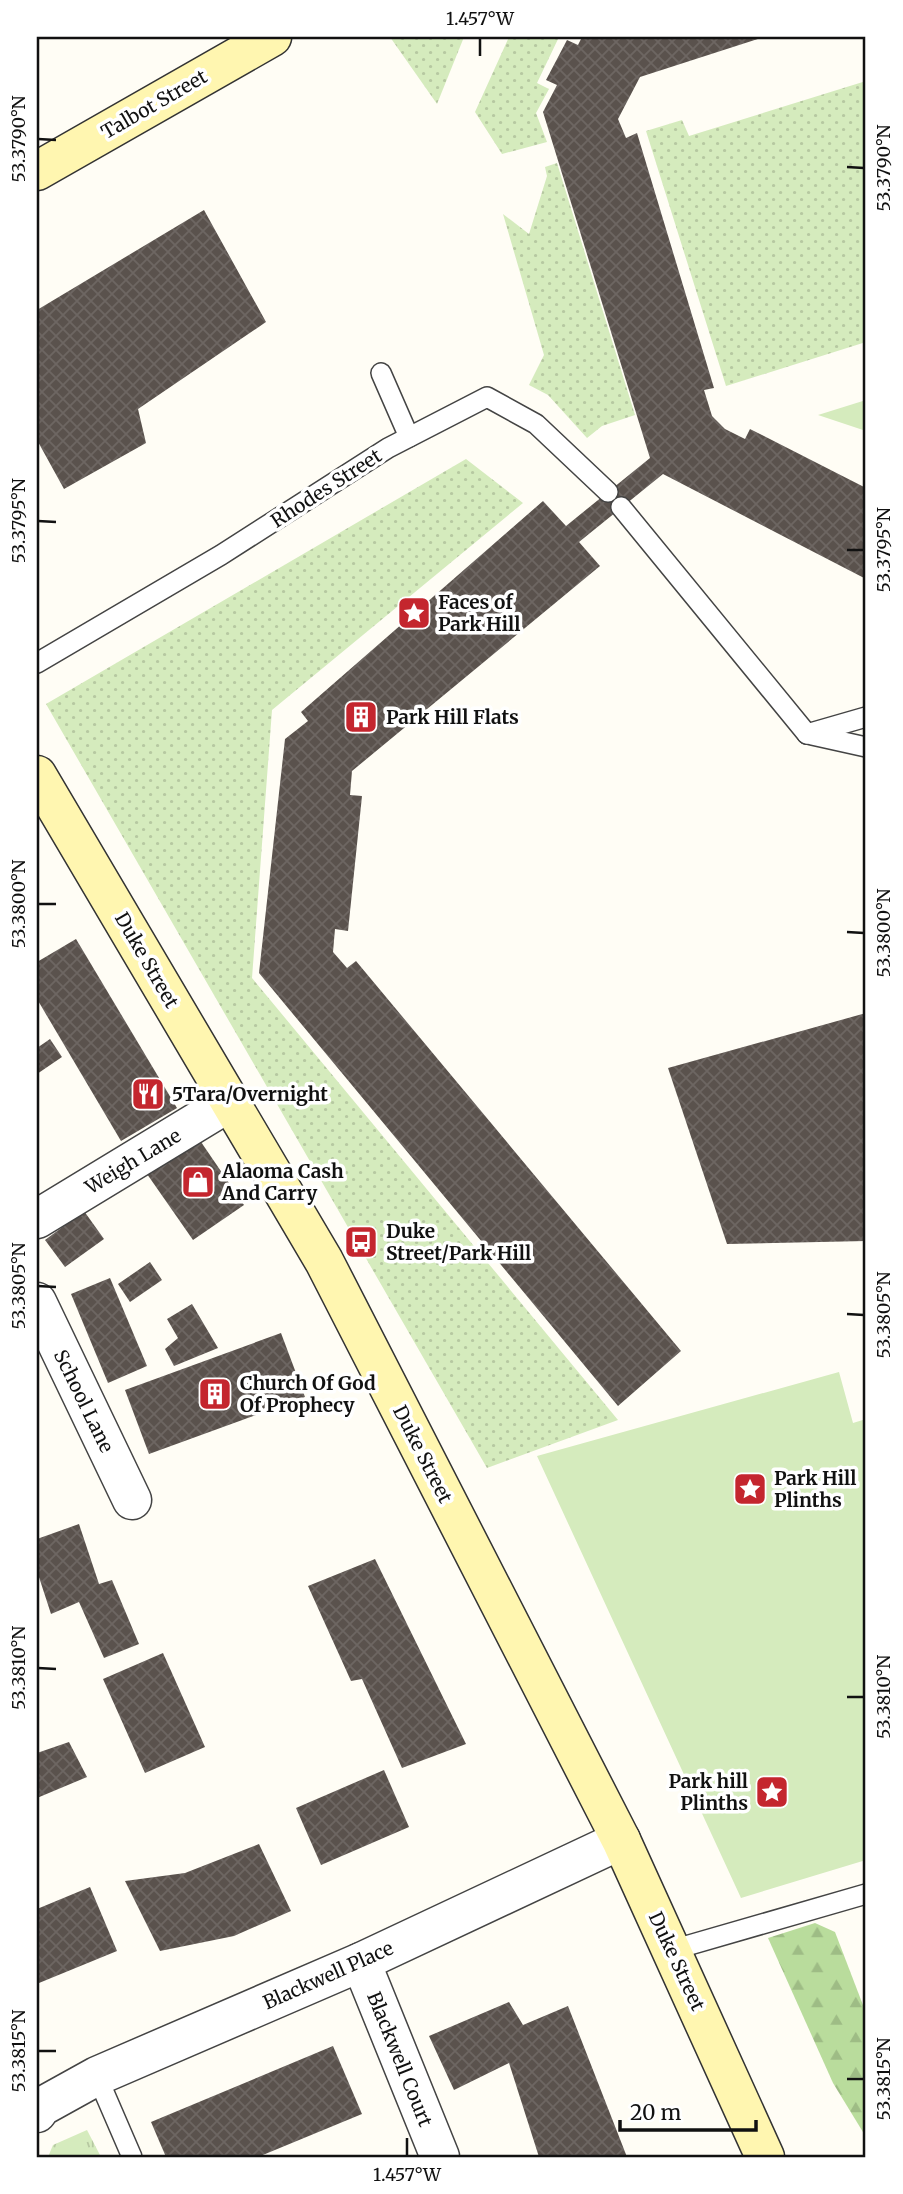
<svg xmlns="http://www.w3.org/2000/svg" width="903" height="2194" font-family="Merriweather,serif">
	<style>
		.grass { fill: url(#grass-dots) }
		.forest { fill: url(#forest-firs) }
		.park { fill: url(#park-tufts) }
		.garden { fill: #d5ebbd }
		.building { fill: url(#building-cross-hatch) }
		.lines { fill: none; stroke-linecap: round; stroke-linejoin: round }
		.service-casing { stroke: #444; stroke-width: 22 }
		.minor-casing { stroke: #444; stroke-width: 41 }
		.secondary-casing { stroke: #333; stroke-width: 41 }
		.service { stroke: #fff; stroke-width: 19 }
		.minor { stroke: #fff; stroke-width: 38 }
		.secondary { stroke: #fff6b0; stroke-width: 38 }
		.ticks { fill: none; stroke: #111; stroke-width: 2.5 }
		.labels { text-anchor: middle; stroke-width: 7; stroke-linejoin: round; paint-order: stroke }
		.street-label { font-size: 19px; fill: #111; stroke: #fff }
		.poi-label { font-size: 19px; font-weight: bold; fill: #111; stroke: #fff; text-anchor: start }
		.neatline { fill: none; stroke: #111; stroke-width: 2.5 }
		.ticks-label { font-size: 18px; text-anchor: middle; fill: #111 }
	</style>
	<defs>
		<pattern id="grass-dots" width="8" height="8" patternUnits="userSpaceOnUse" patternTransform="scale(1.75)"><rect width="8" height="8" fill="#d5ebbd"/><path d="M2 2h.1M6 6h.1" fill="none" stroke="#b6c8a1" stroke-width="1.8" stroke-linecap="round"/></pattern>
		<pattern id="forest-firs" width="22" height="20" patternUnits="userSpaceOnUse" patternTransform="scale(1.75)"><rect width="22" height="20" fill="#b9dc9c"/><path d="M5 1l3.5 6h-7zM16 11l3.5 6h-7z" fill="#9ebc85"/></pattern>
		<pattern id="park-tufts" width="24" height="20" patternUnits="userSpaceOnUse" patternTransform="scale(1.75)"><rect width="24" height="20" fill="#d5ebbd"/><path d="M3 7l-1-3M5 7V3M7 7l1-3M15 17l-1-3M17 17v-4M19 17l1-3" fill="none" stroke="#b6c8a1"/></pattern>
		<pattern id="building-cross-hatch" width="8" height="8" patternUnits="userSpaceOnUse" patternTransform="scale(1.75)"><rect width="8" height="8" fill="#5a524d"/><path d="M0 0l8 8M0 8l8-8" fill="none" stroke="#6d6662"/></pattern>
	</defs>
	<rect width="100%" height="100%" fill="#fffdf5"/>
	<g class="grass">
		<polygon points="390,37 464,37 437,104"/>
		<polygon points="509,37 559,37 537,83 549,89 536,113 547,142 502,154 475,112"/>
		<polygon points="866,81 866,342 726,386 646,131 682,120 689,136"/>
		<polygon points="557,163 635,415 602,426 587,438 548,395 529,385 544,355 503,214 529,234 547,176 545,167"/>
		<polygon points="466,459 523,503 272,710 252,978 618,1420 487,1468 46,704"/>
	</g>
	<polygon class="forest" points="815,1923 835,1932 866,2013 866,2137 833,2083 768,1938"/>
	<polygon class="park" points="87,2130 101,2157 48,2157 53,2145"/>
	<g class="garden">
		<polygon points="866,400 866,431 818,415"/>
		<polygon points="839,1372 853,1423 866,1419 866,1860 741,1898 537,1456"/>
	</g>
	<g class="building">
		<polygon points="582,37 764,37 640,77 618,119 626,138 637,133 714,388 704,390 712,416 725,429 745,439 750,429 866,488 866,579 663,474 579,542 600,566 352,771 350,795 362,796 348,931 335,929 333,952 347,968 356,961 681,1351 618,1406 259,973 285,739 308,721 301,712 543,501 566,526 650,458 543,112 557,85 546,80 567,40 578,45"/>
		<polygon points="204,210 266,322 138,409 146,443 64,489 37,440 37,310"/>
		<polygon points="76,939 177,1108 121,1141 37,999 37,962"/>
		<polygon points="866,1013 866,1241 727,1244 668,1068"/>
		<polygon points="50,1039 62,1057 37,1074 37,1048"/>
		<polygon points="199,1139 244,1205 193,1240 147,1174"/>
		<polygon points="84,1211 104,1239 65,1267 45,1240"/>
		<polygon points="150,1262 162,1280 130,1302 118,1284"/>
		<polygon points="110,1278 147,1366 108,1383 71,1294"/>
		<polygon points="192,1304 218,1348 174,1366 165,1349 178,1338 167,1319"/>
		<polygon points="281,1333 305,1397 149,1454 125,1390"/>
		<polygon points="79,1524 99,1584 112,1580 139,1644 104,1658 79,1602 51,1614 37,1571 37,1539"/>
		<polygon points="375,1559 466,1744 402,1768 362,1679 351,1681 308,1586"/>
		<polygon points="163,1653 205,1747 145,1773 103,1679"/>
		<polygon points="69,1742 87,1777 37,1798 37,1753"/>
		<polygon points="384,1770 409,1827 321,1865 296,1808"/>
		<polygon points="259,1844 291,1911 234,1936 160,1951 125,1881 185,1873"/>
		<polygon points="90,1887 117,1951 39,1983 37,1977 37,1909"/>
		<polygon points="509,2002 523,2025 568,2006 627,2157 539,2157 509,2063 454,2090 429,2036"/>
		<polygon points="333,2046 362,2114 258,2157 166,2157 151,2122"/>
	</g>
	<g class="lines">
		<defs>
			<g id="service">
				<polyline points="381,373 409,437"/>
				<polyline points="621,507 807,734"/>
				<polyline points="37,663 221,555 388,448 487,397 536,424 608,492"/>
				<polyline points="807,734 866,717"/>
				<polyline points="812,735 866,747"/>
				<polyline points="672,1950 866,1894"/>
				<polyline points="97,2076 132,2157"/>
			</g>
			<g id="minor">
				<polyline points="37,1219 228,1103"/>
				<polyline points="37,1302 132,1500"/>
				<polyline points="361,1962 440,2157"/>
				<polyline points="37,2113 41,2107 97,2076 361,1962 621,1840"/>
			</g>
			<g id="secondary">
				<polyline points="37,171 272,37"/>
				<polyline points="37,775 324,1261 621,1840 765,2157"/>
			</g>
		</defs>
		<use href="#service" class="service-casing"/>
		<use href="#minor" class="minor-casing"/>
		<use href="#secondary" class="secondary-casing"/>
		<use href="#service" class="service"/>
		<use href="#minor" class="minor"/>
		<use href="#secondary" class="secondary"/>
	</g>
	<path class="ticks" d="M480,56V38M38,139L56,140M847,167L864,168M38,521L56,522M847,550H864M38,904H56M847,932L864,933M38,1286L56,1287M847,1314L864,1315M38,1668L56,1669M847,1697H864M38,2051H56M847,2079H864M407,2156V2138"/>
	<defs>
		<symbol id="sight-square" viewBox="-11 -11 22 22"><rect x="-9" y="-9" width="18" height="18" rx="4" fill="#c4262e" stroke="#fff"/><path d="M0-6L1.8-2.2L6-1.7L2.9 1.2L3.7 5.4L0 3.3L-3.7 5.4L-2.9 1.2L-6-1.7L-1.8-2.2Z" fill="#fff"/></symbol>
		<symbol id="building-square" viewBox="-11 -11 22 22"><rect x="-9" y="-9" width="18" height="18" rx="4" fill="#c4262e" stroke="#fff"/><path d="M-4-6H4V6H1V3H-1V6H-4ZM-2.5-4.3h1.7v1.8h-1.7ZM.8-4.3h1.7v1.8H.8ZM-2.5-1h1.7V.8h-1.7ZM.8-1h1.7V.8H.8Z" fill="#fff"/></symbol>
		<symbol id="restaurant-square" viewBox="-11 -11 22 22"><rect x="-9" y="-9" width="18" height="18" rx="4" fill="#c4262e" stroke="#fff"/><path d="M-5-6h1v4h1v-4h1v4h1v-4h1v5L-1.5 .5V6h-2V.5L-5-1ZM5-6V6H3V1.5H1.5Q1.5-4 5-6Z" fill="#fff"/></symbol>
		<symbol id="shop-square" viewBox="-11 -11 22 22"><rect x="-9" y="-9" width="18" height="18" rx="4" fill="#c4262e" stroke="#fff"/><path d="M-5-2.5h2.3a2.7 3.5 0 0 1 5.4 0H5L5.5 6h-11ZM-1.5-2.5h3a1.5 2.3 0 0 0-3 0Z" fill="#fff"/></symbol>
		<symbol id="bus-square" viewBox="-11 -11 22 22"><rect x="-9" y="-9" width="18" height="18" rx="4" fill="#c4262e" stroke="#fff"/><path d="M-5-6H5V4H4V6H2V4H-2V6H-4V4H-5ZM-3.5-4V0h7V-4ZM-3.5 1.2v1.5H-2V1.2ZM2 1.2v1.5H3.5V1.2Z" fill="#fff"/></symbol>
	</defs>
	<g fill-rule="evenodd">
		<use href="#sight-square" x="395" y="594" width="38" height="38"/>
		<use href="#building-square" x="342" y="698" width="38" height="38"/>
		<use href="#restaurant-square" x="129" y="1075" width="38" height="38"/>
		<use href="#shop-square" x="179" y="1163" width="38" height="38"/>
		<use href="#bus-square" x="342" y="1223" width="38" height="38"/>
		<use href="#building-square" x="196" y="1375" width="38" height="38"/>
		<use href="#sight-square" x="731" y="1470" width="38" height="38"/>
		<use href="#sight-square" x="753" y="1773" width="38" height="38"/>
	</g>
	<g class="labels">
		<g class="street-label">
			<text transform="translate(154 104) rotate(-30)" y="7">Talbot Street</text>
			<text transform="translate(326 488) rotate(-33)" y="7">Rhodes Street</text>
			<text transform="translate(147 960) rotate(60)" y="7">Duke Street</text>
			<text transform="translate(133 1161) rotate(-31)" y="7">Weigh Lane</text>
			<text transform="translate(84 1401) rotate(64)" y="7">School Lane</text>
			<text transform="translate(423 1454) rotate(63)" y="7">Duke Street</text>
			<text transform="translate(677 1961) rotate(65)" y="7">Duke Street</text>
			<text transform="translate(328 1975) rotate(-24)" y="7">Blackwell Place</text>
			<text transform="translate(400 2059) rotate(68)" y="7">Blackwell Court</text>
		</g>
		<g class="poi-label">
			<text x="438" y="609">Faces of<tspan x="438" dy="22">Park Hill</tspan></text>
			<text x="386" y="724">Park Hill Flats</text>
			<text x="172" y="1101">5Tara/Overnight</text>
			<text x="222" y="1178">Alaoma Cash<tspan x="222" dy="22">And Carry</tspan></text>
			<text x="386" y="1238">Duke<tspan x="386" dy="22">Street/Park Hill</tspan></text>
			<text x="240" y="1390">Church Of God<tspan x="240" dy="22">Of Prophecy</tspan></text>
			<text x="774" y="1485">Park Hill<tspan x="774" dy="22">Plinths</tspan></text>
			<text x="748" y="1788" text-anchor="end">Park hill<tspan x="748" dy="22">Plinths</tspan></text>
		</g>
	</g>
	<rect width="903" height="2194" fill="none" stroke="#ffffff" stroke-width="77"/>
	<path d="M620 2120v10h136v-10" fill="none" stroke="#111111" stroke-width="3.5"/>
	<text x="630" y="2120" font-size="21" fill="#111111" stroke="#ffffff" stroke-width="5" paint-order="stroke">20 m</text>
	<rect x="38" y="38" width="826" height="2118" class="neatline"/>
	<g class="ticks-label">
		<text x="480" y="25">1.457°W</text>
		<text transform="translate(19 139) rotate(-90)" y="6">53.3790°N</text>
		<text transform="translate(884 168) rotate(-90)" y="6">53.3790°N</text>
		<text transform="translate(19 521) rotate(-90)" y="6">53.3795°N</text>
		<text transform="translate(884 550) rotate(-90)" y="6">53.3795°N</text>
		<text transform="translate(19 904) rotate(-90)" y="6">53.3800°N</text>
		<text transform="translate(884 933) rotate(-90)" y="6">53.3800°N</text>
		<text transform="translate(19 1286) rotate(-90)" y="6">53.3805°N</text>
		<text transform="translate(884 1315) rotate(-90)" y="6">53.3805°N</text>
		<text transform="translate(19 1668) rotate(-90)" y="6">53.3810°N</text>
		<text transform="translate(884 1697) rotate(-90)" y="6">53.3810°N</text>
		<text transform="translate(19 2051) rotate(-90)" y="6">53.3815°N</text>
		<text transform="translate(884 2079) rotate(-90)" y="6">53.3815°N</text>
		<text x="407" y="2181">1.457°W</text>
	</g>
</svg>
